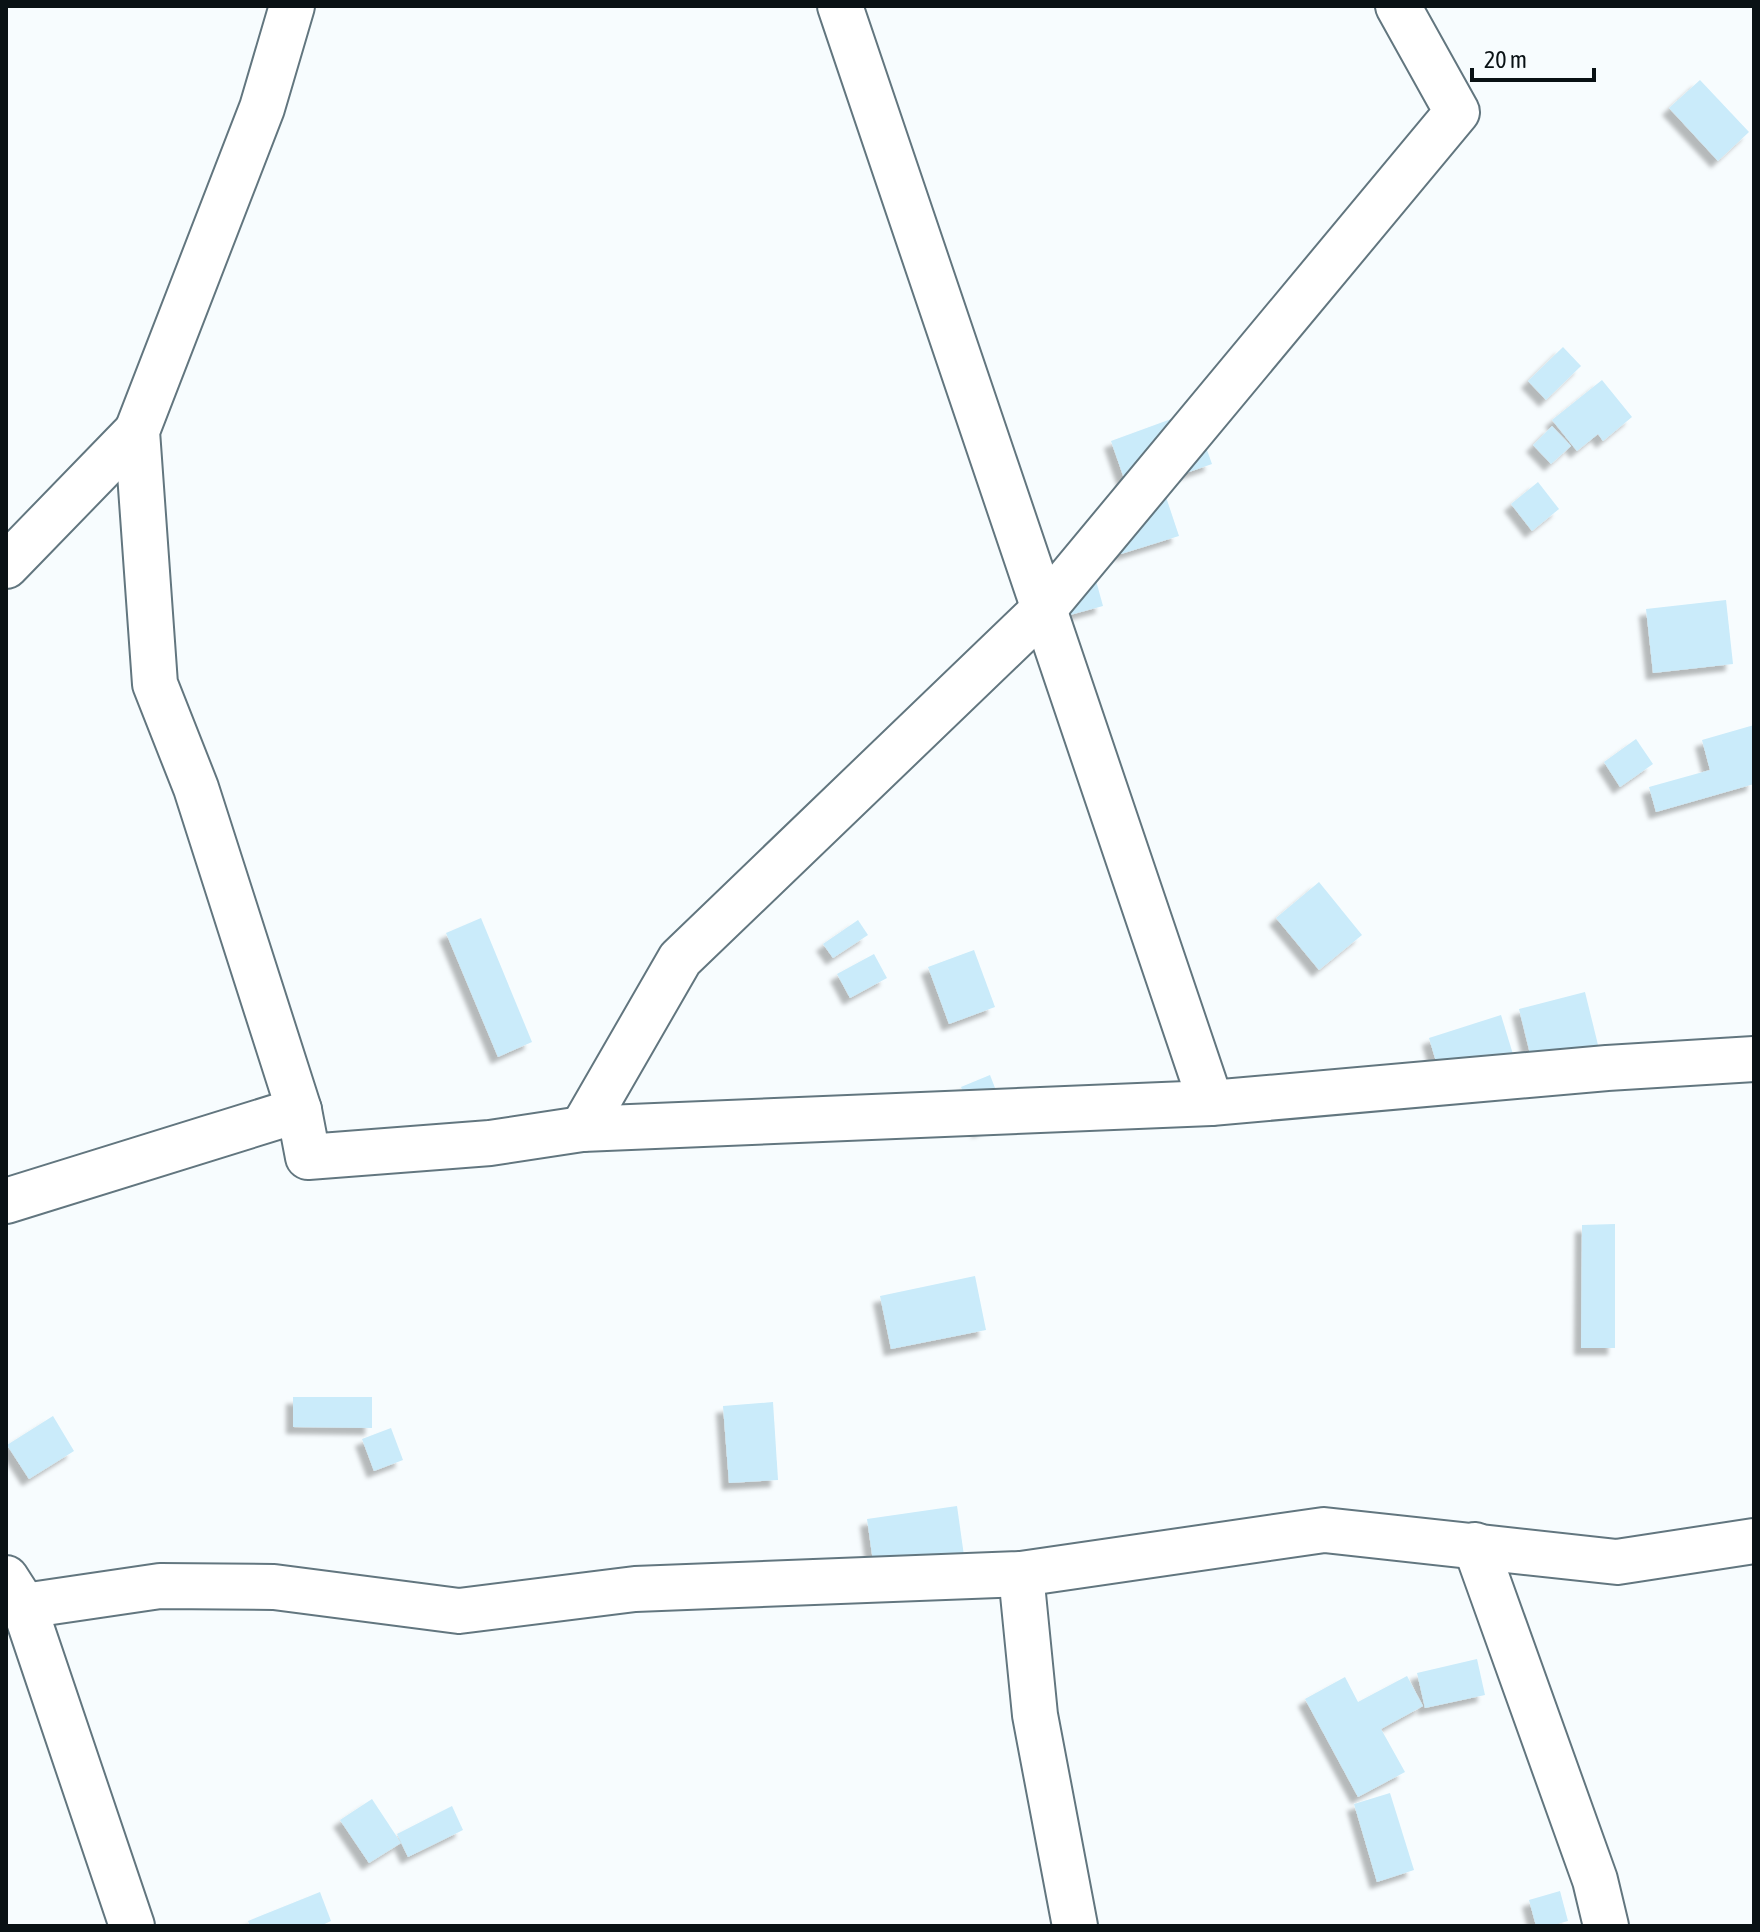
<svg xmlns="http://www.w3.org/2000/svg" width="1760" height="1932" font-family="'Asap Condensed',sans-serif">
	<style>
		.building { fill: #caebfa; filter: url(#shadow) }
		.lines { fill: none; stroke-linecap: round; stroke-linejoin: round }
		.street-casing { stroke: #62767f; stroke-width: 48 }
		.street { stroke: #fff; stroke-width: 44 }
	</style>
	<defs>
		<filter id="shadow"><feDropShadow dx="-7" dy="7" stdDeviation="2" flood-color="#0004"/></filter>
	</defs>
	<rect width="100%" height="100%" fill="#f7fcfe"/>
	<g class="building">
		<polygon points="1700,80 1749,132 1718,161 1669,108"/>
		<polygon points="1563,347 1581,366 1546,400 1528,381"/>
		<polygon points="1602,380 1632,417 1603,441 1598,434 1577,451 1552,420"/>
		<polygon points="1193,411 1212,464 1129,493 1111,441"/>
		<polygon points="1552,426 1571,446 1551,464 1533,445"/>
		<polygon points="1538,482 1559,509 1532,531 1511,504"/>
		<polygon points="1163,488 1179,536 1121,554 1107,506"/>
		<polygon points="1095,577 1103,606 1070,615 1062,587"/>
		<polygon points="1726,600 1733,664 1653,673 1646,609"/>
		<polygon points="1754,725 1754,784 1656,812 1649,787 1710,770 1702,740"/>
		<polygon points="1636,739 1653,764 1620,787 1604,762"/>
		<polygon points="1319,882 1362,935 1319,970 1276,918"/>
		<polygon points="481,918 532,1042 498,1057 446,933"/>
		<polygon points="858,920 868,935 833,958 823,944"/>
		<polygon points="974,950 995,1007 949,1024 928,967"/>
		<polygon points="874,954 887,978 850,998 837,974"/>
		<polygon points="1585,992 1599,1049 1533,1066 1519,1009"/>
		<polygon points="1501,1015 1523,1087 1445,1092 1429,1038"/>
		<polygon points="990,1075 1007,1119 979,1131 961,1087"/>
		<polygon points="1615,1224 1615,1348 1581,1348 1582,1225"/>
		<polygon points="975,1276 986,1330 891,1349 880,1296"/>
		<polygon points="293,1397 372,1397 372,1428 293,1427"/>
		<polygon points="773,1402 778,1480 729,1483 723,1406"/>
		<polygon points="53,1416 74,1451 29,1479 7,1445"/>
		<polygon points="391,1428 403,1460 374,1471 362,1439"/>
		<polygon points="957,1506 967,1577 877,1590 867,1519"/>
		<polygon points="1477,1659 1485,1695 1425,1708 1417,1673"/>
		<polygon points="1407,1676 1423,1706 1381,1729 1405,1772 1358,1797 1305,1699 1345,1677 1358,1702"/>
		<polygon points="1390,1793 1414,1870 1377,1882 1354,1804"/>
		<polygon points="372,1799 401,1843 369,1863 340,1820"/>
		<polygon points="452,1806 463,1830 408,1857 397,1834"/>
		<polygon points="1560,1891 1568,1921 1550,1926 1536,1926 1529,1900"/>
		<polygon points="320,1892 331,1921 320,1926 250,1926 248,1921"/>
	</g>
	<g class="lines">
		<defs>
			<g id="street">
				<polyline points="292,6 262,108 137,431 155,684 196,788 299,1110 308,1157 490,1143 582,1129 1211,1103 1607,1068 1754,1059"/>
				<polyline points="840,6 1211,1103"/>
				<polyline points="6,566 137,431"/>
				<polyline points="582,1129 680,959 1043,610 1457,112 1398,6"/>
				<polyline points="6,1201 299,1110"/>
				<polyline points="1475,1545 1595,1880 1606,1926"/>
				<polyline points="1021,1574 1035,1715 1075,1926"/>
				<polyline points="6,1578 24,1606 132,1926"/>
				<polyline points="24,1606 160,1586 274,1587 459,1611 635,1589 1021,1574 1324,1530 1617,1562 1754,1541"/>
			</g>
		</defs>
		<use href="#street" class="street-casing"/>
		<use href="#street" class="street"/>
	</g>
	<rect width="1760" height="1932" fill="none" stroke="#091114" stroke-width="16"/>
	<path d="M1472 68v12h122v-12" fill="none" stroke="#091114" stroke-width="4"/>
	<text x="1484" y="68" font-size="24" fill="#091114" stroke="#f7fcfe" stroke-width="6" paint-order="stroke">20 m</text>
</svg>
